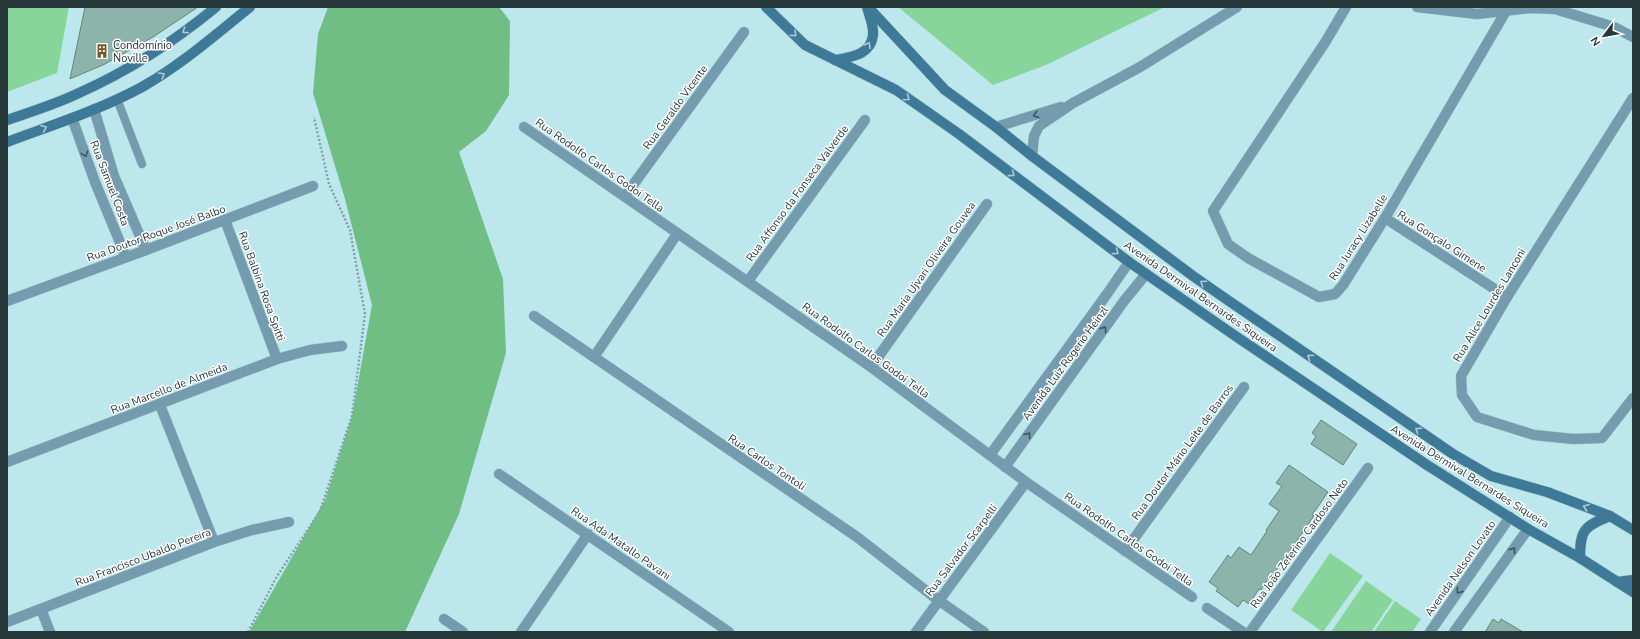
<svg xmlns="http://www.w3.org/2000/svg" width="1640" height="639" font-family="'Nunito Sans',sans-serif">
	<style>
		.green { fill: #87d59a }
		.forest { fill: #71be85 }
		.building { fill: #8cb4aa; stroke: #60877e }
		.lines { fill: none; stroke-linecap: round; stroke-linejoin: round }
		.service-casing { stroke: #9ec5c9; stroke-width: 9 }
		.minor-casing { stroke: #9ec5c9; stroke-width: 11 }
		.secondary-casing { stroke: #9ec5c9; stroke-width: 11 }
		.path { stroke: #81a3a6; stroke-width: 2.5; stroke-dasharray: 2 2; stroke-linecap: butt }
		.service { stroke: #759baf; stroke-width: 8 }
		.minor { stroke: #759baf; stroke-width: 10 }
		.secondary { stroke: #3e7997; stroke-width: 10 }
		.oneway { stroke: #b2c9d5 }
		.oneway2 { stroke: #3e565d }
		.labels { text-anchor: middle; stroke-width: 3; stroke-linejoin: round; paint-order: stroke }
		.poi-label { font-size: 11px; fill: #26383a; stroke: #fff; text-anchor: start }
		.street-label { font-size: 11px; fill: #26383a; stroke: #fff }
	</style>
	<rect width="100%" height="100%" fill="#bce8ed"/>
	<g class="green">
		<polygon points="7,7 69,7 57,73 7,92"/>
		<polygon points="898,7 1165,7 1046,65 993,85"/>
		<polygon points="1330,553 1363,576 1323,632 1291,610"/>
		<polygon points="1366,581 1393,600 1371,632 1331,632"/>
		<polygon points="1395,601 1421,619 1412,632 1374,632"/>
	</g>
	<polygon class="forest" points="328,7 499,7 510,21 509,95 486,131 459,152 503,279 506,353 459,514 405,632 249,632 325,500 352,416 372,305 345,199 313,93 318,34"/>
	<g class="building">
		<polygon points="85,7 198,7 153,37 105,64 70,79"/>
		<polygon points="1321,420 1357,444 1343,465 1311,444 1316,436 1312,433"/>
		<polygon points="1289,465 1328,492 1312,515 1314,516 1268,582 1266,581 1261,590 1259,589 1249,604 1243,600 1238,607 1216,591 1218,588 1209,582 1228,555 1231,558 1239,547 1251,555 1267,531 1266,530 1279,511 1269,504 1282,486 1276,483"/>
		<polygon points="1493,619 1499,623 1501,619 1523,632 1485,632"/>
	</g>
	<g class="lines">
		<defs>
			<polyline id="service" points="117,99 142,164"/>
			<g id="minor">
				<polyline points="1346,7 1326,41 1213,211 1228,244 1248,258 1319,297 1335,294 1343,285 1385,218 1506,11"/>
				<polyline points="1417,7 1477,14 1530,8 1555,9 1614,27 1633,37"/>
				<polyline points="1633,98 1507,297 1461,376 1462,395 1477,417 1534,435 1573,439 1602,438 1633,398"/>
				<polyline points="94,109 114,176 146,250"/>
				<polyline points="72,118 95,182 126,257"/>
				<polyline points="524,127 871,367 1026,482 1192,597"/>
				<polyline points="996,127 1061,107"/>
				<polyline points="1032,156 1034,136 1039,126 1073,103 1140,67 1237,7"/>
				<polyline points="625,196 744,32"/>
				<polyline points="1385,218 1507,297"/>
				<polyline points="225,220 277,359"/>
				<polyline points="748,281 865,120"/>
				<polyline points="7,301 146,250 313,186"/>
				<polyline points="534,316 857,537 938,600 984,632"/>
				<polyline points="594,357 677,234"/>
				<polyline points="871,367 987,204"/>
				<polyline points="160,405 214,542"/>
				<polyline points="990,455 1107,294 1129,262"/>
				<polyline points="7,462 277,359 310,350 342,346"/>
				<polyline points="1005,467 1124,301 1146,274"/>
				<polyline points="499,474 729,632"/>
				<polyline points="1125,551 1244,387"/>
				<polyline points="1207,608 1243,632"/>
				<polyline points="41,609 50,632"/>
				<polyline points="444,619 463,632"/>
				<polyline points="7,622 214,542 252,530 289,522"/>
				<polyline points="521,632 588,534"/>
				<polyline points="916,632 1026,482"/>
				<polyline points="1250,632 1368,468"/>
				<polyline points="1430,632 1510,517"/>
				<polyline points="1454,632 1528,529"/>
			</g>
			<g id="secondary">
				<polyline points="766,7 805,45 896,90 959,134 1129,262 1231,333 1427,465 1528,529 1580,558 1633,592"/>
				<polyline points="868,7 945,90 996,127 1032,156 1193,276 1229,301 1453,454 1491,476 1547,492 1610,516 1633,530"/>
				<path d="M835,60C851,57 871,55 873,35C874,26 869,15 867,7"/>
				<path d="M7,120C31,112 56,104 79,93C128,71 175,41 216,7"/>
				<path d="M7,142C52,125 100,110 142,87C181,65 215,35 250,7"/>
				<path d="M1580,558C1580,530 1584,526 1610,516"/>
				<polyline points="1617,582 1633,580"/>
			</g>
		</defs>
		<use href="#service" class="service-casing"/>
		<use href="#minor" class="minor-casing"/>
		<use href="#secondary" class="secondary-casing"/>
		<polyline class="path" points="248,632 276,578 320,511 352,416 365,314 350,230 329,184 314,117"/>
		<use href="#service" class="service"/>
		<use href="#minor" class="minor"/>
		<use href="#secondary" class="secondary"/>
	</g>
	<defs><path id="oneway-chevron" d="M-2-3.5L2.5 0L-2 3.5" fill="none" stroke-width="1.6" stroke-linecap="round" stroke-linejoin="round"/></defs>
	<g class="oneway">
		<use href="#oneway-chevron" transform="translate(185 31) rotate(146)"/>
		<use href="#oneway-chevron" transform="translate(794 34) rotate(43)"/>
		<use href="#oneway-chevron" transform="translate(868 45) rotate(-59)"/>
		<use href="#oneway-chevron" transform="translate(162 75) rotate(-31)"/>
		<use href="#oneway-chevron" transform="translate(907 98) rotate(35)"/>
		<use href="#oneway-chevron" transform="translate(44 128) rotate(-21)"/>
		<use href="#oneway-chevron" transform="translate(1012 174) rotate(37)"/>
		<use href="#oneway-chevron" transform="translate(1116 252) rotate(37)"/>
		<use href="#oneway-chevron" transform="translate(1203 283) rotate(-145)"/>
		<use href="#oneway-chevron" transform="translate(1310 357) rotate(-146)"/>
		<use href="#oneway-chevron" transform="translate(1418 430) rotate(-146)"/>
		<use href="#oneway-chevron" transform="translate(1586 507) rotate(-159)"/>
	</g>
	<g class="oneway2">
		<use href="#oneway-chevron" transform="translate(1036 115) rotate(163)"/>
		<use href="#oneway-chevron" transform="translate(85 154) rotate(70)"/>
		<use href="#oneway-chevron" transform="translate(1104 329) rotate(-54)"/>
		<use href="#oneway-chevron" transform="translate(1028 435) rotate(-54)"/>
		<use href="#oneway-chevron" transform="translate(1513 550) rotate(-54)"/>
		<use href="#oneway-chevron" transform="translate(1459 591) rotate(126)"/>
	</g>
	<defs>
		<symbol id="building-bare" viewBox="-9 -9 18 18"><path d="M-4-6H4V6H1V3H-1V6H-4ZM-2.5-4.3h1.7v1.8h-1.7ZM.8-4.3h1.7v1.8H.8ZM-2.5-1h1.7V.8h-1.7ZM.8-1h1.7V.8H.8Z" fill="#78562d" stroke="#fff" stroke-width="2.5" paint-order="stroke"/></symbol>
	</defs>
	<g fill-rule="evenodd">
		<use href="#building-bare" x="92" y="41" width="20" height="20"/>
	</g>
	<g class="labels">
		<g class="poi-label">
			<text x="113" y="49">Condomínio<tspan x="113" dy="13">Noville</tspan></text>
		</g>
		<g class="street-label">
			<text transform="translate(675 107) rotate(-54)" y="4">Rua Geraldo Vicente</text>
			<text transform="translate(600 165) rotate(35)" y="4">Rua Rodolfo Carlos Godoi Tella</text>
			<text transform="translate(110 183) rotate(69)" y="4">Rua Samuel Costa</text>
			<text transform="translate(797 193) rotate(-54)" y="4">Rua Affonso da Fonseca Valverde</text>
			<text transform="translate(156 233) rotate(-20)" y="4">Rua Doutor Roque José Balbo</text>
			<text transform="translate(1358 237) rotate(-58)" y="4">Rua Juracy Lizabelle</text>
			<text transform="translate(1442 241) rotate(33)" y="4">Rua Gonçalo Gimene</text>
			<text transform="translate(926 269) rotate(-55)" y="4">Rua Maria Ujvari Oliveira Gouvea</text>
			<text transform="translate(262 286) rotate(70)" y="4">Rua Balbina Rosa Spitti</text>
			<text transform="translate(1201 296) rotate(35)" y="4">Avenida Dermival Bernardes Siqueira</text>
			<text transform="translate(1489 305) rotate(-59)" y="4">Rua Alice Lourdes Lanconi</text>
			<text transform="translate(866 350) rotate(36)" y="4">Rua Rodolfo Carlos Godoi Tella</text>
			<text transform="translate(1065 363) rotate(-54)" y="4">Avenida Luiz Rogerio Heinzl</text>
			<text transform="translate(169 388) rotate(-21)" y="4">Rua Marcello de Almeida</text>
			<text transform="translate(1182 452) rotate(-54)" y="4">Rua Doutor Mário Leite de Barros</text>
			<text transform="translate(767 462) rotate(34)" y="4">Rua Carlos Tontoli</text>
			<text transform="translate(1470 476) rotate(32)" y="4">Avenida Dermival Bernardes Siqueira</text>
			<text transform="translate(1129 539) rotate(35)" y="4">Rua Rodolfo Carlos Godoi Tella</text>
			<text transform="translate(621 543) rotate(35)" y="4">Rua Ada Matallo Pavani</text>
			<text transform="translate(1299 543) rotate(-54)" y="4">Rua João Zeferino Cardoso Neto</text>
			<text transform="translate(961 550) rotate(-53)" y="4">Rua Salvador Scarpelli</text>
			<text transform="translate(143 557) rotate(-21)" y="4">Rua Francisco Ubaldo Pereira</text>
			<text transform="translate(1460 568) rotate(-55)" y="4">Avenida Nelson Lovato</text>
		</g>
	</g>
	<rect width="1640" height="639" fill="none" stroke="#26383a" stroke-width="16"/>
	<g transform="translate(1604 36) rotate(238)" stroke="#ffffff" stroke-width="3" paint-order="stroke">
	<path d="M0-3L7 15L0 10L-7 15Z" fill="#26383a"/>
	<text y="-6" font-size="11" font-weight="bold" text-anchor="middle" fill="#26383a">N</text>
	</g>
</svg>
